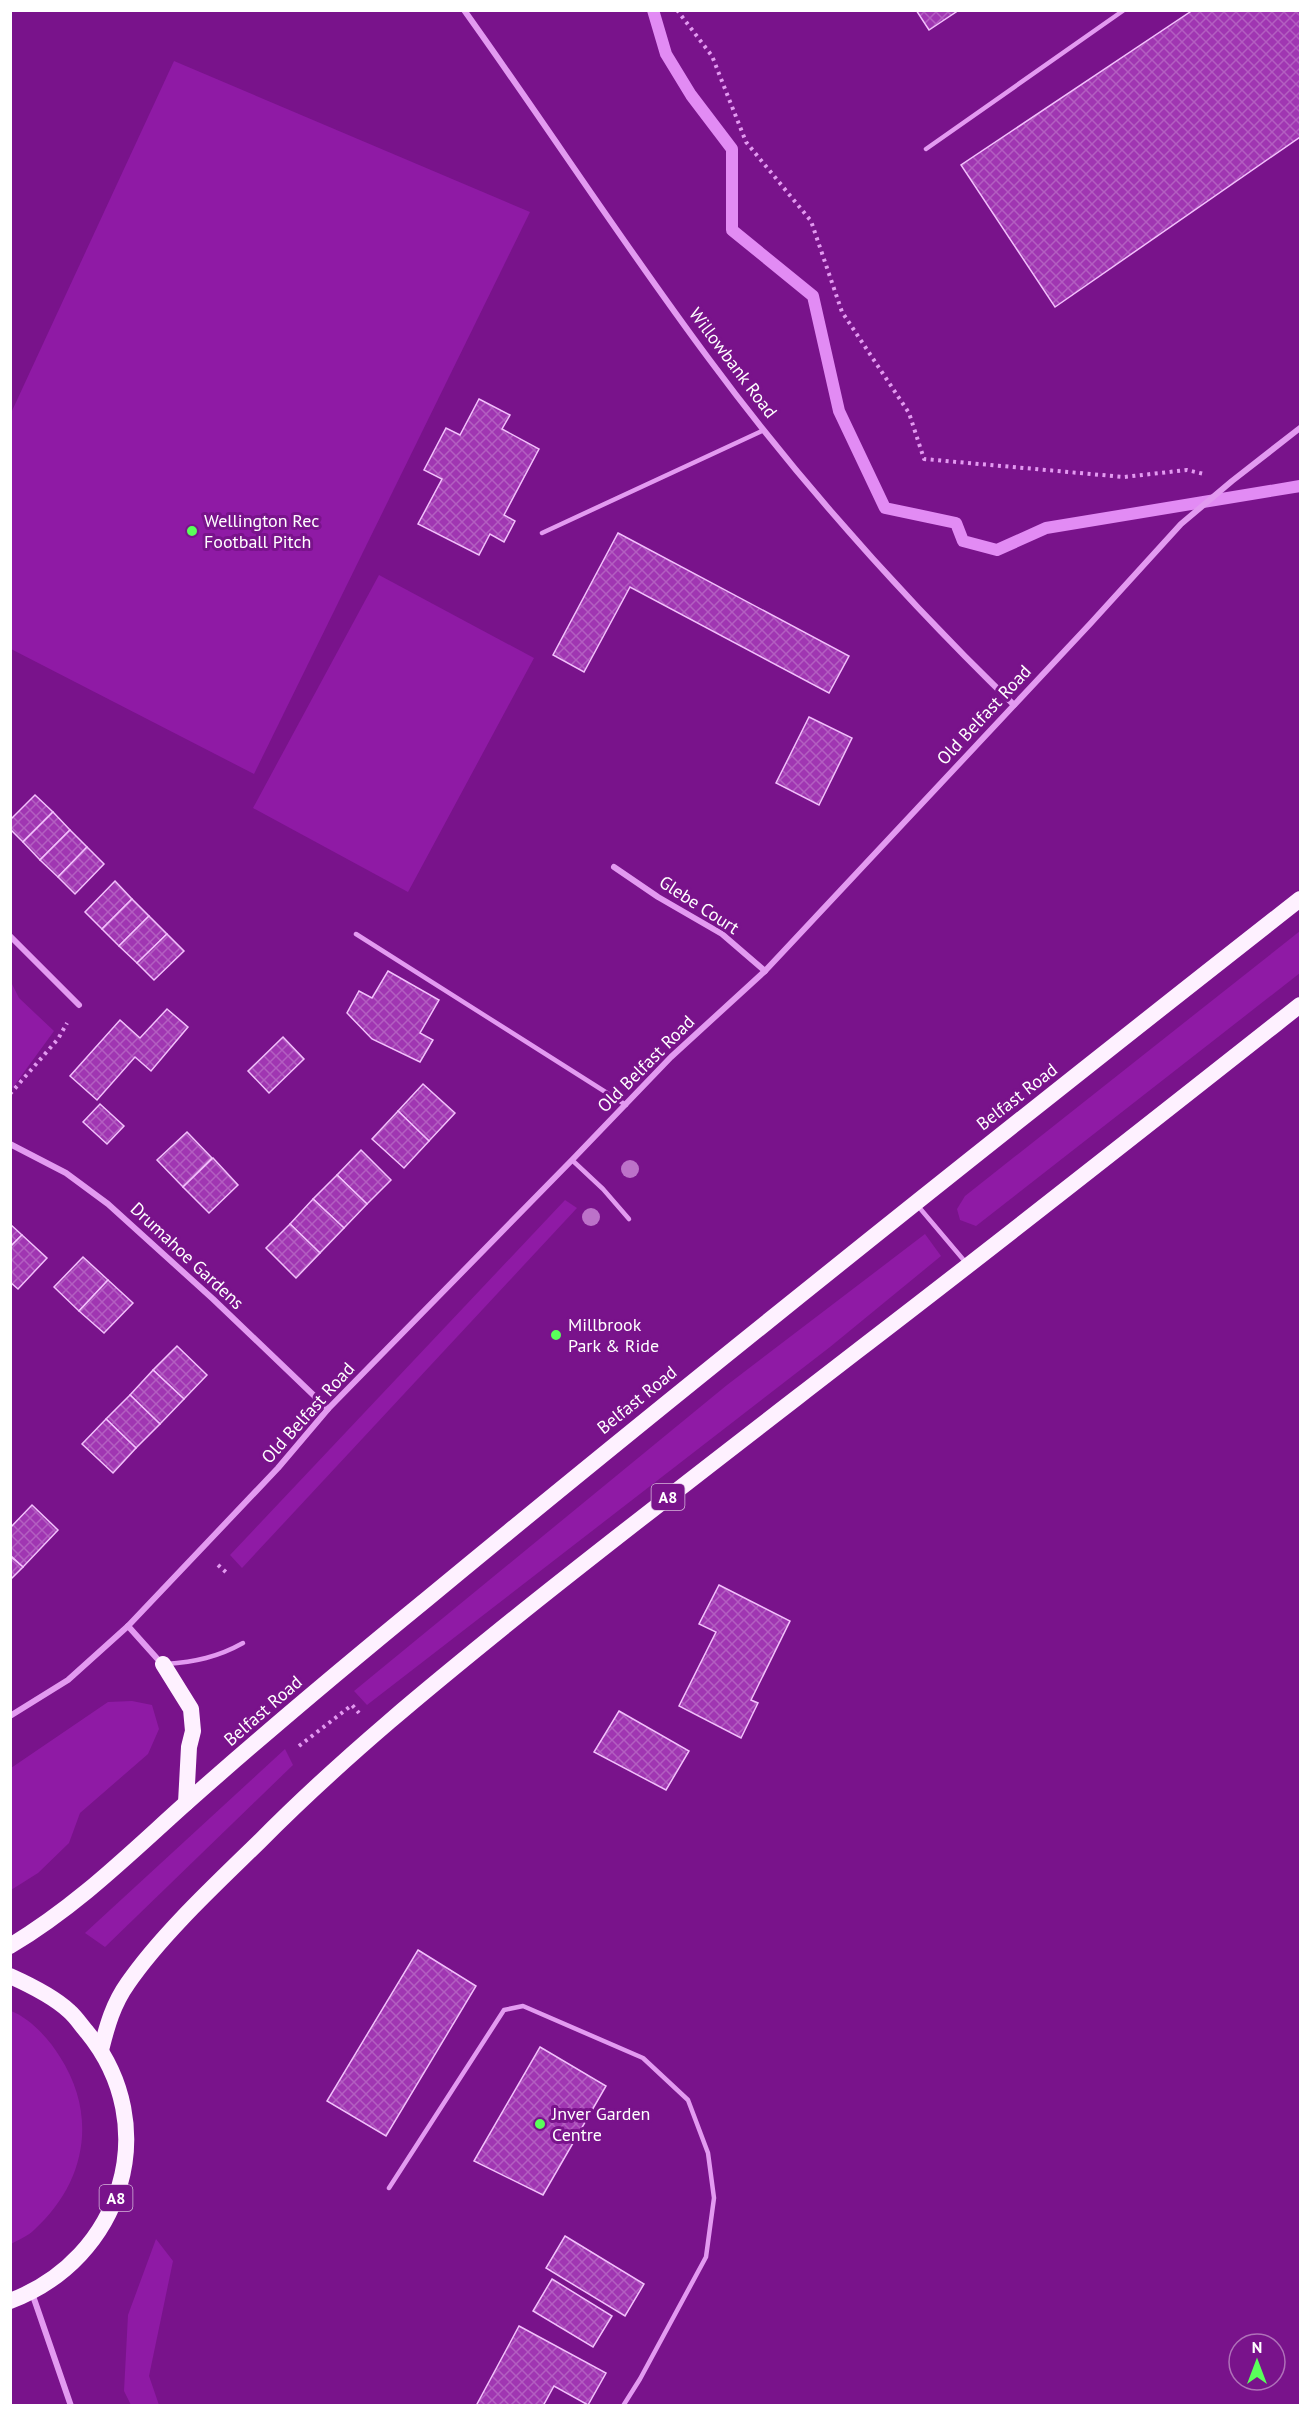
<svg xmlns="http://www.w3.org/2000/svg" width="1311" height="2416" font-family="'PT Sans',sans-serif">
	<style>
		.grass { fill: #8f1aa5 }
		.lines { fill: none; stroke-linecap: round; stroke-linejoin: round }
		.stream { stroke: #e28bf4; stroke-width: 12 }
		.building { fill: url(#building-cross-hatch); stroke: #f2c0fc; stroke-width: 1.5 }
		.path { stroke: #e39af1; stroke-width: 4; stroke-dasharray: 3 4.5; stroke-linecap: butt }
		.service { stroke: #e39af1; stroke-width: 4.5 }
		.minor { stroke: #e39af1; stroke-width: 6 }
		.trunk { stroke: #fef1ff; stroke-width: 16 }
		.tree { fill: #bc72c9 }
		.poi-dot { fill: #59ff5a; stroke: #79138b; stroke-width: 2 }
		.labels { text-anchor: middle; stroke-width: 6; stroke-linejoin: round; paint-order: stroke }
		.shield { fill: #79138b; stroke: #d7b8dc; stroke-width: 1.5 }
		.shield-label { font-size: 16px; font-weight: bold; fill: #fff }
		.street-label { font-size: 18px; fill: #fff; stroke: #79138b }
		.poi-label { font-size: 18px; fill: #fff; stroke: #79138b; text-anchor: start }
	</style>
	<defs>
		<pattern id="building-cross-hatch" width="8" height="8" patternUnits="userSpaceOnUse" patternTransform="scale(1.5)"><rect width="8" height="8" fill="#a036b2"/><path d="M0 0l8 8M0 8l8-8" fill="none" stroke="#b35ec1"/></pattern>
	</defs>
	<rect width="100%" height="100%" fill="#79138b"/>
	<g class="grass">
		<polygon points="174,61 530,212 254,774 11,649 11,413"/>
		<polygon points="379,575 534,658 408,892 253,808"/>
		<polygon points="1300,931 1300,973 976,1226 960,1220 957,1209 965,1196"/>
		<polygon points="11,982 19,998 54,1031 11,1090"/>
		<polygon points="565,1200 577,1208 242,1568 230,1555"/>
		<polygon points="925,1234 941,1256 830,1347 367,1705 354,1691 727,1385"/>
		<polygon points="132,1701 152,1705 159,1729 148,1754 80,1813 69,1843 38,1873 11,1890 11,1768 108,1702"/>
		<polygon points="285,1749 293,1765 105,1947 85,1933"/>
		<path d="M11,2011C30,2018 50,2040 60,2057C98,2116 86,2183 34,2230C28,2236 18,2240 11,2244Z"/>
		<polygon points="156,2239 173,2261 149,2376 159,2405 131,2405 124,2391 128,2315"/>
	</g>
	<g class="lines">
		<polyline class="stream" points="653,10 666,54 691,95 732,149 732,230 813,296 839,411 885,508 956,523 963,541 997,550 1046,528 1300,486"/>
	</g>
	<g class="building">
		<polygon points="916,10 959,10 929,30"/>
		<polygon points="1193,10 1300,10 1300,137 1055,307 961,165"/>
		<polygon points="479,399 510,415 502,429 539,449 504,515 515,521 504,542 490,534 479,555 418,524 442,479 424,470 446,428 460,435"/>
		<polygon points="618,533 849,656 829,693 630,587 584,672 553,655"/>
		<polygon points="809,717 852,738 819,805 776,783"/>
		<polygon points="35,795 53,812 23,842 10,829 10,820"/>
		<polygon points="53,812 70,830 40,860 23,842"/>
		<polygon points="70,830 87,847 58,877 40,860"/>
		<polygon points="87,847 104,864 75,894 58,877"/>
		<polygon points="115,881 132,899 102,929 85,912"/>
		<polygon points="132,899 149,916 119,946 102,929"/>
		<polygon points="149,916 167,934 137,963 119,946"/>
		<polygon points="167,934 184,951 154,980 137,963"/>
		<polygon points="388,971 439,1000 420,1033 433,1040 420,1062 372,1039 347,1013 359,991 372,998"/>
		<polygon points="167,1009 188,1027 151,1071 135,1057 97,1100 70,1076 120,1020 140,1038"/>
		<polygon points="283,1037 304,1059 269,1093 248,1071"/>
		<polygon points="423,1084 455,1113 429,1141 398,1111"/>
		<polygon points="100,1104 124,1126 107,1144 83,1122"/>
		<polygon points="398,1111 429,1141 404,1168 372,1139"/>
		<polygon points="187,1132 212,1158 183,1187 157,1160"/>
		<polygon points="361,1150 391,1180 367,1204 337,1175"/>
		<polygon points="213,1158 238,1185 209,1213 183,1187"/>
		<polygon points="337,1175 367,1204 344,1228 313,1199"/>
		<polygon points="313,1199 344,1228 320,1253 290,1224"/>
		<polygon points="10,1224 22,1235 10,1247"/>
		<polygon points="290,1224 320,1253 296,1278 266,1248"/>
		<polygon points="22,1235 47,1258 18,1289 10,1282 10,1247"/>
		<polygon points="83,1257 108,1280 79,1311 54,1287"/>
		<polygon points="108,1280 133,1303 104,1333 79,1311"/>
		<polygon points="177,1346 207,1375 184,1399 153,1370"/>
		<polygon points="153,1370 184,1399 160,1424 130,1395"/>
		<polygon points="130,1395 160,1424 136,1448 106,1419"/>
		<polygon points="106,1419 136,1448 113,1473 82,1444"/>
		<polygon points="32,1505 58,1530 23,1567 10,1555 10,1528"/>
		<polygon points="10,1556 23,1567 10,1580"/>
		<polygon points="719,1585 790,1621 751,1700 758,1703 741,1738 679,1706 716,1632 699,1624"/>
		<polygon points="619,1711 689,1751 666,1790 594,1752"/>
		<polygon points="418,1950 476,1986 386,2136 327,2101"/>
		<polygon points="540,2047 606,2086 543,2195 474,2161"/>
		<polygon points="565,2236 644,2284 625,2316 546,2268"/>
		<polygon points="552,2279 612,2316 593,2347 533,2311"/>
		<polygon points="519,2326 606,2373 588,2405 554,2386 543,2406 476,2406"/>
	</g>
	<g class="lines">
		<g class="path">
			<polyline points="677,10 712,56 746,142 811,221 842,312 909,413 924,459 1124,477 1187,470 1204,474"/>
			<polyline points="10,1094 58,1039 67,1023"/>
			<polyline points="218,1565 229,1575"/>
			<polyline points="299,1746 352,1705 359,1713"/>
		</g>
		<g class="service">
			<polyline points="926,149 1124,10"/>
			<polyline points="542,533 764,430"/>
			<polyline points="356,934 626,1105"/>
			<polyline points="572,1160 603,1189 629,1219"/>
			<polyline points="918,1206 967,1264"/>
			<path d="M166,1664C195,1662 218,1657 243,1643"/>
			<polyline points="389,2188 504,2010 523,2006 643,2058 688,2100 708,2153 714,2198 706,2257 640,2379 623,2406"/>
		</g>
		<g class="minor">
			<path d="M464,10C547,126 624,245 709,359C800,482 904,598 1014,705"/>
			<polyline points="614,867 658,897 722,934 765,971"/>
			<polyline points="10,936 79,1005"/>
			<polyline points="10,1144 66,1173 108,1204 213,1299 328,1409"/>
			<polyline points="128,1626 162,1664"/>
			<polyline points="10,1716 68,1680 128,1626 278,1468 328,1409 572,1160 671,1057 765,971 1090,624 1181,524 1232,481 1300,428"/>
			<polyline points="32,2293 71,2406"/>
		</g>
		<g class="trunk">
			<polyline points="163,1664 191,1709 193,1731 189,1747 186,1803"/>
			<path d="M10,1946C78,1905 127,1856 185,1804C264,1734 345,1666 427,1599C715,1361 1007,1129 1300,899"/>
			<path d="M10,1976C30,1985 53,1996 69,2011C76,2017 81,2025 87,2032C164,2126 122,2259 10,2301"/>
			<path d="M101,2050C107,2026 113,2004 128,1983C162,1934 216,1884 259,1842C342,1758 434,1683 526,1609C635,1522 746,1437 856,1352C1005,1238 1153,1121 1300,1005"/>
		</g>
	</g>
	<g class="tree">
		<circle cx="630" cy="1169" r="9"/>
		<circle cx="591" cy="1217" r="9"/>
	</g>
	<g class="poi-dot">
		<circle cx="192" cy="531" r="6"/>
		<circle cx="556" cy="1335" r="6"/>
		<circle cx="540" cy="2124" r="6"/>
	</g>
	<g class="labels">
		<g class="shield">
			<rect x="651.5" y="1484" width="33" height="26" rx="4.5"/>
			<rect x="99.5" y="2185" width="33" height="26" rx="4.5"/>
		</g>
		<g class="shield-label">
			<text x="668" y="1503">A8</text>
			<text x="116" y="2204">A8</text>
		</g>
		<g class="street-label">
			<text transform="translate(733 363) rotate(53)" y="6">Willowbank Road</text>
			<text transform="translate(984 715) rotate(-47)" y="6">Old Belfast Road</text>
			<text transform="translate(699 905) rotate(33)" y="6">Glebe Court</text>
			<text transform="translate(646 1064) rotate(-45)" y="6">Old Belfast Road</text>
			<text transform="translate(1017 1097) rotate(-38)" y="6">Belfast Road</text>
			<text transform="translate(187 1256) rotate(43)" y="6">Drumahoe Gardens</text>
			<text transform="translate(637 1400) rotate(-39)" y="6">Belfast Road</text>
			<text transform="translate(308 1413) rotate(-48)" y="6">Old Belfast Road</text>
			<text transform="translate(263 1711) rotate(-41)" y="6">Belfast Road</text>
		</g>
		<g class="poi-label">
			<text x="204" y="527">Wellington Rec<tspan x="204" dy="21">Football Pitch</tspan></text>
			<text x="568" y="1331">Millbrook<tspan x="568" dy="21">Park &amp; Ride</tspan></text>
			<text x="552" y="2120">Jnver Garden<tspan x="552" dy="21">Centre</tspan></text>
		</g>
	</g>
	<rect width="1311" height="2416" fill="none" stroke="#ffffff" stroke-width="24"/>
	<g transform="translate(1257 2362)"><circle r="28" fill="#79138b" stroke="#af71b9" stroke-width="1.5"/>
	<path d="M0-4.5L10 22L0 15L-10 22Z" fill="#59ff5a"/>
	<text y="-9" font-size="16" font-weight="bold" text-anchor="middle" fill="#ffffff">N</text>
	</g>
</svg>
